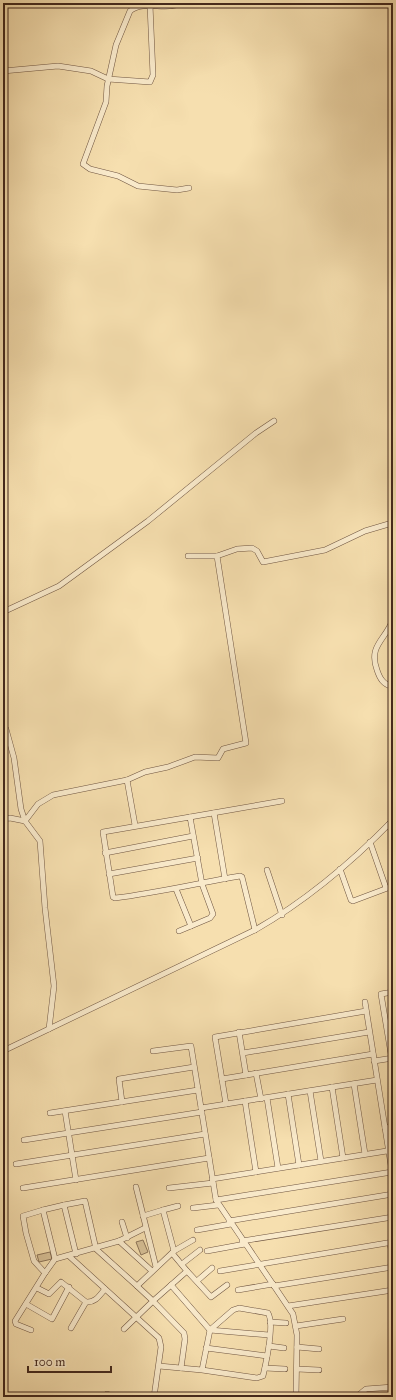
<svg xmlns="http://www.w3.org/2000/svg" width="396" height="1400" font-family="'IM FELL Great Primer',serif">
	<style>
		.green { fill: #d7c096; stroke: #8c7459 }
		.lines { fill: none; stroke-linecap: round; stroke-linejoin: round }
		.street-casing { stroke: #6f5541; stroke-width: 6 }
		.street { stroke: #f9eacb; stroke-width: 5 }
	</style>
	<rect width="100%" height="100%" fill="#f6dfaf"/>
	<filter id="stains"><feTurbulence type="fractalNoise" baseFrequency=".005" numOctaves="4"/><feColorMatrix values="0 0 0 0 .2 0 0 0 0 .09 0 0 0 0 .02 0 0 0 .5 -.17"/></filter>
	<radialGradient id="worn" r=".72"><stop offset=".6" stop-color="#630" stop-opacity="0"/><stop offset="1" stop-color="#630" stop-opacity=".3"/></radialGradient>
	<g class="green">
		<polygon points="143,1240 148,1252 141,1255 136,1242"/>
		<polygon points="50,1252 52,1259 39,1262 37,1255"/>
	</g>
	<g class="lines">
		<defs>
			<g id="street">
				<path d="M181,3C166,11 144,0 130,11L116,45L107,86L106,102L83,164L90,169L118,176L138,186L177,190L189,188"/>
				<polyline points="3,71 58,66 91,71 108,79 150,82 153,75 150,5"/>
				<polyline points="188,556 217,556 237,549 252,548 257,551 263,562 325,550 365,531 392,523"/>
				<polyline points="393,562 391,574 393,592"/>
				<polyline points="3,612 59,586 148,521 256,433 274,421"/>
				<path d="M393,619C386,640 368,645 377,670C380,679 383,684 393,687"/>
				<polyline points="3,727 6,729 14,758 21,809 25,821 40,841 45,908 54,986 49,1029"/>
				<polyline points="127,780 135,825"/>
				<polyline points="214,813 225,879"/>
				<polyline points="190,817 282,801"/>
				<polyline points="3,819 10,818 25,821"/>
				<polyline points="25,821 38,804 53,795 127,780 145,772 168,767 195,757 218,758 223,749 246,743 217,556"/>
				<polyline points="389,824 393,836"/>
				<polyline points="370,842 386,888"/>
				<polyline points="105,853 193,836"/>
				<polyline points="340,869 351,900 353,901 393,886"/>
				<polyline points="267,870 282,915"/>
				<polyline points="109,874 198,858"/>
				<polyline points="176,889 191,926 179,931"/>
				<path d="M191,926L210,918L213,914L202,884L190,817L103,832L113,897L115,898C157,893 198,883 240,876L242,877L255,930"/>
				<polyline points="393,992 381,994 393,1066"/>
				<polyline points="365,1002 393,1178"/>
				<polyline points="239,1032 246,1075"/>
				<path d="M3,1051L255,930C306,901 352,862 393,820"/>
				<polyline points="153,1051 191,1046 216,1200 293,1314 297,1335 296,1397"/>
				<polyline points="243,1053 369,1032"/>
				<polyline points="374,1061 393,1058"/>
				<polyline points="256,1073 261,1099"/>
				<polyline points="222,1079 373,1054"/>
				<polyline points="354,1084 365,1154"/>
				<polyline points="332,1087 343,1158"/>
				<polyline points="310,1091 321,1161"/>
				<polyline points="288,1094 299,1165"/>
				<polyline points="267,1098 278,1168"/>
				<polyline points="245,1101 256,1172"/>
				<polyline points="122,1102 119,1079 194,1067"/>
				<polyline points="226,1104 215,1037 366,1011"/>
				<polyline points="201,1108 377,1080"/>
				<polyline points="65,1111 76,1180"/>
				<polyline points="50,1113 198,1090"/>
				<polyline points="3,1126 3,1135"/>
				<polyline points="385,1128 393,1127"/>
				<polyline points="24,1140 202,1112"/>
				<polyline points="16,1164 205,1134"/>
				<polyline points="212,1179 393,1150"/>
				<polyline points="136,1187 156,1267"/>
				<polyline points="23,1188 209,1158"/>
				<polyline points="169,1188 213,1183"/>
				<polyline points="216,1200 392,1172"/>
				<polyline points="64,1205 85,1201 96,1249 137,1286"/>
				<polyline points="193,1208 218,1205"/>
				<polyline points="43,1210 64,1205 76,1254"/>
				<polyline points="163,1210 178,1206"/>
				<polyline points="229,1221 393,1194"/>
				<polyline points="122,1222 127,1238"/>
				<polyline points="197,1230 231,1224"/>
				<polyline points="119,1241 152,1271"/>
				<polyline points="242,1241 393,1217"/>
				<polyline points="390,1243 393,1260"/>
				<polyline points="174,1251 193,1240"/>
				<polyline points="207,1251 245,1244"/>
				<polyline points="172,1253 187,1271 153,1301 184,1333 185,1339 181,1368"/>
				<polyline points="69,1256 159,1338 161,1347 154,1397"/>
				<polyline points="182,1264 200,1250"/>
				<polyline points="187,1271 211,1297 227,1285"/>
				<polyline points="220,1271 393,1242"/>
				<polyline points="45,1273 34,1261 26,1233 23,1216 43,1210 55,1259"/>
				<polyline points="197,1281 212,1268"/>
				<polyline points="171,1285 210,1330 269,1335"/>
				<polyline points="274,1286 393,1267"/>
				<path d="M37,1288L49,1294L61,1282L86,1302C95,1303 99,1296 105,1289"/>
				<polyline points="238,1290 273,1284"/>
				<polyline points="26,1304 52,1319 69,1287"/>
				<polyline points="288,1306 393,1290"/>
				<polyline points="270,1322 286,1323"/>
				<polyline points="296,1326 343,1319"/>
				<polyline points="71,1328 86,1302"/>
				<polyline points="124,1329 153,1301 137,1286 174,1251 163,1210 143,1216"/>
				<polyline points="31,1330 16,1324 15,1321 45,1273 55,1259 119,1241 145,1228"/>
				<polyline points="269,1346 284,1348"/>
				<polyline points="297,1347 319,1349"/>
				<polyline points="206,1348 267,1356"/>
				<path d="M159,1366L202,1370L210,1330L233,1310L239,1308L268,1313C275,1324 266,1363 263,1376L257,1378L202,1370"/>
				<polyline points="265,1368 285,1369"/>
				<polyline points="297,1369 319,1370"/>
				<polyline points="107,1394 116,1397"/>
				<polyline points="356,1397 366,1389 393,1387"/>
			</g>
		</defs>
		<use href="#street" class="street-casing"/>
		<use href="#street" class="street"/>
	</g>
	<rect width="396" height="1400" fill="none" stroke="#f6dfaf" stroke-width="16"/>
	<rect x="4" y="4" width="388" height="1392" fill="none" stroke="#42271c" stroke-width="2"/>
	<rect x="8" y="8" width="380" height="1384" fill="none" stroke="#42271c"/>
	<path d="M28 1366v6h83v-6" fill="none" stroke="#42271c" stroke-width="2"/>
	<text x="34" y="1366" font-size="12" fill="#42271c" stroke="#f9eacb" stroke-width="3" paint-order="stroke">100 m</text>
	<rect width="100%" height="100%" filter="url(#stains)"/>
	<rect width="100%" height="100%" fill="url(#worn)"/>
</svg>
